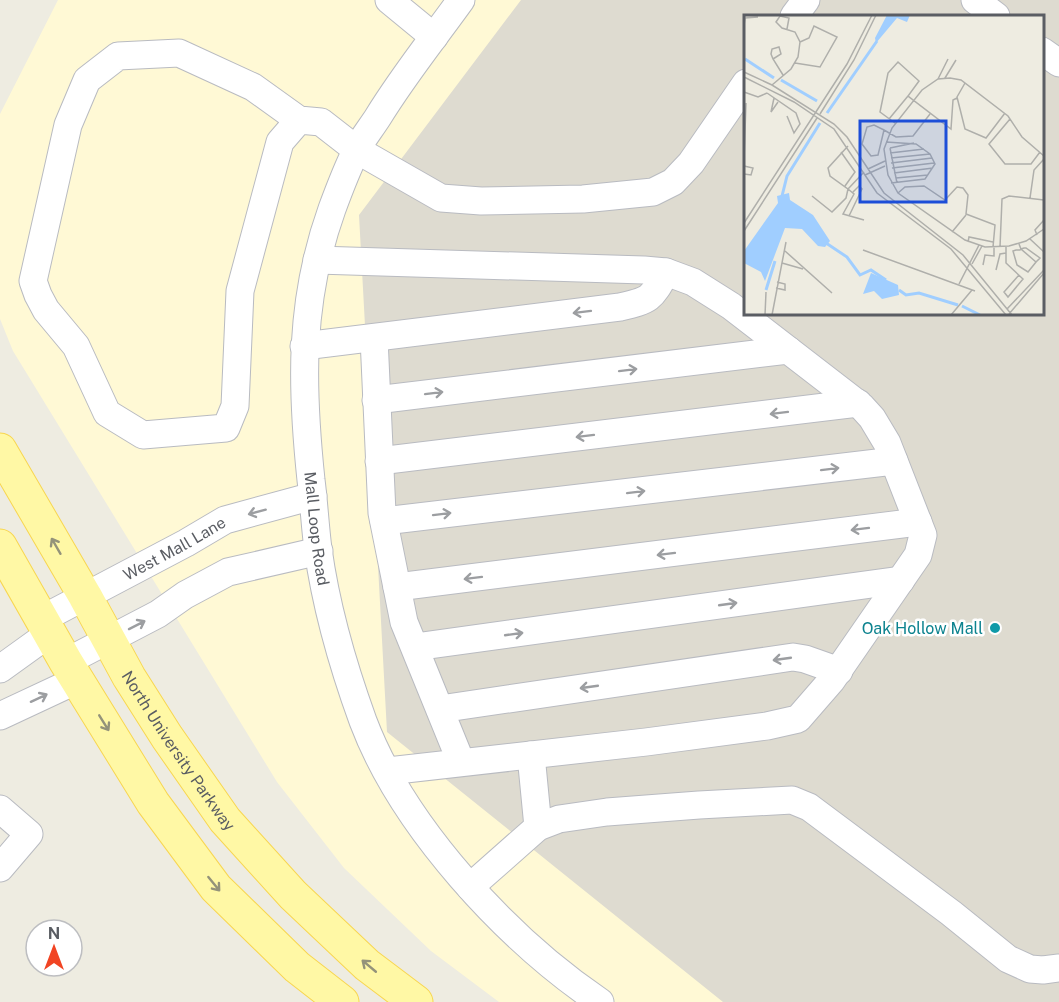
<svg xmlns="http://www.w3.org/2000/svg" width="1059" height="1002" font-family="'Public Sans',sans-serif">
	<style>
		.commercial { fill: #fff9d5; fill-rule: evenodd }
		.education { fill: #dedbd0; fill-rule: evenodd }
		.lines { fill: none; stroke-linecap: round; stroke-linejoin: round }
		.minor-casing { stroke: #b9bbc1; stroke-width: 29 }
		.major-casing { stroke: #f8d650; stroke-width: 35 }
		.minor { stroke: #fff; stroke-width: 27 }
		.major { stroke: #fff8a5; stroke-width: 33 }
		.oneway { stroke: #9c9ea1 }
		.oneway2 { stroke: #94937a }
		.culture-dot { fill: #0f9aa8; stroke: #fff; stroke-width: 2 }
		.labels { text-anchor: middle; stroke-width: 5; stroke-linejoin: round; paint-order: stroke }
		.street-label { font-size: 16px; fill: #5a5d63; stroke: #fff }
		.culture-label { font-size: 16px; fill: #0d838f; stroke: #fff; text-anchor: end }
		.inset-river { fill: none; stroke: #a0ceff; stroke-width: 3 }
		.inset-road { fill: none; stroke: #afafab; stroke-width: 1.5 }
		.view { fill: #1d4ed8; fill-opacity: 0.15; stroke: #1d4ed8; stroke-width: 3 }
		.inset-edge { fill: none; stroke: #5a5d63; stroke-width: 3 }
	</style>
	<rect width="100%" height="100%" fill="#eeece1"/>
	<path class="commercial" d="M58,0H1059V1002H499L431,951L344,868L277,782L13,351L0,319V114ZM746,16H1042V314H746Z"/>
	<path class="education" d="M521,0H1059V1002H723L387,732L359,215ZM746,16H1042V314H746Z"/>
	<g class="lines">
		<defs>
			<g id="minor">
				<polyline points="389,0 434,37"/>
				<path id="s1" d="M461,0C433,39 403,76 378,117C371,128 362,139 356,151C347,169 339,190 332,209C299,301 301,385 311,480C314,503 315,526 318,549C326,607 343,666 363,721C403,827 507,939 600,1002"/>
				<polyline points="975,0 996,16"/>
				<polyline points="794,16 806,0"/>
				<polyline points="1042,51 1059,63"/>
				<polyline points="299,120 253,87 179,53 118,56 87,80 68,125 33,281 38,295 46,310 76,346 107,413 143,435 226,428 235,406 240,291 280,142 299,120 321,122 357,150 441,198 481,201 583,199 653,192 673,182 691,163 746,83"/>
				<polyline points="317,260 644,270 666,272 693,282 731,306 862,407 872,418 887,443 923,535 918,555 831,681 798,719 767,726 646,742 388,771"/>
				<polyline points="374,338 382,513 404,622 461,762"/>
				<path d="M304,346L620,307C651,300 651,299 666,272"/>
				<polyline points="376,400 788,350"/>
				<polyline points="379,461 858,403"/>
				<polyline points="384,521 894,461"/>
				<polyline points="397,587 918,522"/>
				<path id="s2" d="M42,619L186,543L225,520L313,496"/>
				<polyline points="415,647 901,580"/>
				<polyline points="66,662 158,614 185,595 228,572 319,551"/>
				<polyline points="0,669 50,633"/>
				<polyline points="440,709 793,657 805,659 839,671"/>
				<polyline points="0,716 77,680"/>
				<polyline points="531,755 538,827"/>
				<polyline points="0,809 29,834 0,868"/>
				<polyline points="470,887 538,827 559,819 607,812 699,805 792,800 809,807 951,913 1008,959 1030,969 1043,970 1059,968"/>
			</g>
			<g id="major">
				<path id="s3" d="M0,450L85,596L129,677L167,737L225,820L293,895L367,965L416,1002"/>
				<polyline points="0,546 66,662 153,803 216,888 297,967 342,1002"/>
			</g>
		</defs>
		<use href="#minor" class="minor-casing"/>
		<use href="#major" class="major-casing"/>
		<use href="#minor" class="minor"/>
		<use href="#major" class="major"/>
	</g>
	<defs><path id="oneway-shaft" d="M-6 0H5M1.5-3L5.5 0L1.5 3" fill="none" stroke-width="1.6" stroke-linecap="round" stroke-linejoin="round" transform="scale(1.5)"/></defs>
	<g class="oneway">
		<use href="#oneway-shaft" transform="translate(582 312) rotate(173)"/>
		<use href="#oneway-shaft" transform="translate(628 370) rotate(-7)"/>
		<use href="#oneway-shaft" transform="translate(434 393) rotate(-7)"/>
		<use href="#oneway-shaft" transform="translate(779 413) rotate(173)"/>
		<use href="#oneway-shaft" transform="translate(585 436) rotate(173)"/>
		<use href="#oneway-shaft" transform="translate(830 469) rotate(-7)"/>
		<use href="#oneway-shaft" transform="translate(636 492) rotate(-7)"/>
		<use href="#oneway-shaft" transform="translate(257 512) rotate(165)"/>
		<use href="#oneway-shaft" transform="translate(442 514) rotate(-7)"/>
		<use href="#oneway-shaft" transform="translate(860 529) rotate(173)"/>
		<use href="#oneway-shaft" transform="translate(666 554) rotate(173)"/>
		<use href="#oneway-shaft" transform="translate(473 578) rotate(173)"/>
		<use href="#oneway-shaft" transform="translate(728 604) rotate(-8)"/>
		<use href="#oneway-shaft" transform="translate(137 625) rotate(-27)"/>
		<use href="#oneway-shaft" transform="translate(514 634) rotate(-8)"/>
		<use href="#oneway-shaft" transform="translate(782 659) rotate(172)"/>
		<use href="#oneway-shaft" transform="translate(589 687) rotate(172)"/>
		<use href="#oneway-shaft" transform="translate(39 698) rotate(-25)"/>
	</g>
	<g class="oneway2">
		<use href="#oneway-shaft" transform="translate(56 546) rotate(-120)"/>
		<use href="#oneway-shaft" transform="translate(104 723) rotate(58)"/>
		<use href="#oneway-shaft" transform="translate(214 884) rotate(51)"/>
		<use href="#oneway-shaft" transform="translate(369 966) rotate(-140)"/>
	</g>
	<circle class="culture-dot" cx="995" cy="628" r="6"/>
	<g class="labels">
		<g class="street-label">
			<text dy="6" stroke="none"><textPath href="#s1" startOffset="570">Mall Loop Road</textPath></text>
			<text dy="6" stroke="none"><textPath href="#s2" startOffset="150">West Mall Lane</textPath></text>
			<text dy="6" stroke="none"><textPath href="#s3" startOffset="350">North University Parkway</textPath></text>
		</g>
		<g class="culture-label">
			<text x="983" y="634">Oak Hollow Mall</text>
		</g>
	</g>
	<g transform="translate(744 15)">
		<rect width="300" height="300" fill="#eeece1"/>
		<path d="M143,0H166L163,7L153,3L132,28L131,23ZM45,178L46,185L69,200L86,226L81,232L74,231L58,214L41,213L21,266L17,257L0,248V236L34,188L33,181ZM127,258L154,270L155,280L138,284L130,276L119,279Z" fill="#a0ceff"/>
		<path class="inset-river" d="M1,44L30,63M37,65L73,86M83,98L133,26M38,181L43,161L76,108M82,228L103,242L116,260L127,255L142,265M22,275L31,246M155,275L162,280L175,278L214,290M218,291L236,300"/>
		<path class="inset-road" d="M0,10L1,3L14,2M29,44L37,39L35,32L28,34L27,39L29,44L39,60M51,48L76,52L93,22L70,11L65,23L56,27M0,57L28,70L90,109L103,122L140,178L219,240L268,300M0,62L50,87L90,114L133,178L207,234L262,300M201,63L212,45M194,64L204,44M221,68L213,82L221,114L242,123L261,98M28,70L47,54L54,42L56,27L51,17L38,13L32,7L36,1L45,3L43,14M0,77L14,82L23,78M23,78L52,98L56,109L50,118L43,101M30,83L27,97L34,87M76,99L110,45L132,0M145,104L164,81M266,104L245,129L261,149H287L296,137M151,108L136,97L144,58L154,47L175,66L164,81L207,114L209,85L213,83M140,115L130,110L123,112L118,129L127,141L134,140L140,115L152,122L169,121L186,99M142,127L172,129L186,139L191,149L181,164L147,168M104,131L84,153L86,161L104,174L120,157M146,133L153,168M146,133L170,128M97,137L111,157L101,171M146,138L180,134M300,141L278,122L264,101L217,65L206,63L194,64L178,75L148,113L140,134L144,160L154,178L221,225L241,232L265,231L282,226L300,214M147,143L186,139M0,144L2,88M147,148L188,143M0,151L9,153L7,160L0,159M148,153L190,148M124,154L141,146M150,158L189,153M121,160L141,151M152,163L184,160M104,174L110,179L99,199L120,205M154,178L161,172L180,171L201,185L213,172L219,173L224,180L222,199L251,210L249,232M68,181L88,197L102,183L104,174M286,183L290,155L300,144M105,201L118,174L115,171L109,177M0,208L103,49L128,0M0,216L73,103M208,217L222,200M293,220L291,215L300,205M286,224L300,237M224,227L225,222L249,227M275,229L277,234L292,247L284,257L273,250L269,236L272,235H276L277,234L280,233H282L296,243L292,247M256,232L258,184L265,181L300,185M262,232V248L279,264L264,282L260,277L275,260M119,235L231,276M41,236L88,278M38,248L59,254M228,249L238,231M239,250L241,240L250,241V232M252,255L256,239L262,238M215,269L235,230M32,273L41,275V269L33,267M263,294L300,255M265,299L300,258M21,300L22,277M28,300L42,227M207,300L228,275"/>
		<path class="view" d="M116,106H202V187H116Z"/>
		<rect width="300" height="300" class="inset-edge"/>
	</g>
	<g transform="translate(54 948)"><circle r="28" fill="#ffffff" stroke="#bdbec1" stroke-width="1.5"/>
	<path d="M0-4.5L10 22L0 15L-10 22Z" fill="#f14423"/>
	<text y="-9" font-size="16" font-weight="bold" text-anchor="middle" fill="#5a5d63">N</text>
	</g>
</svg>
